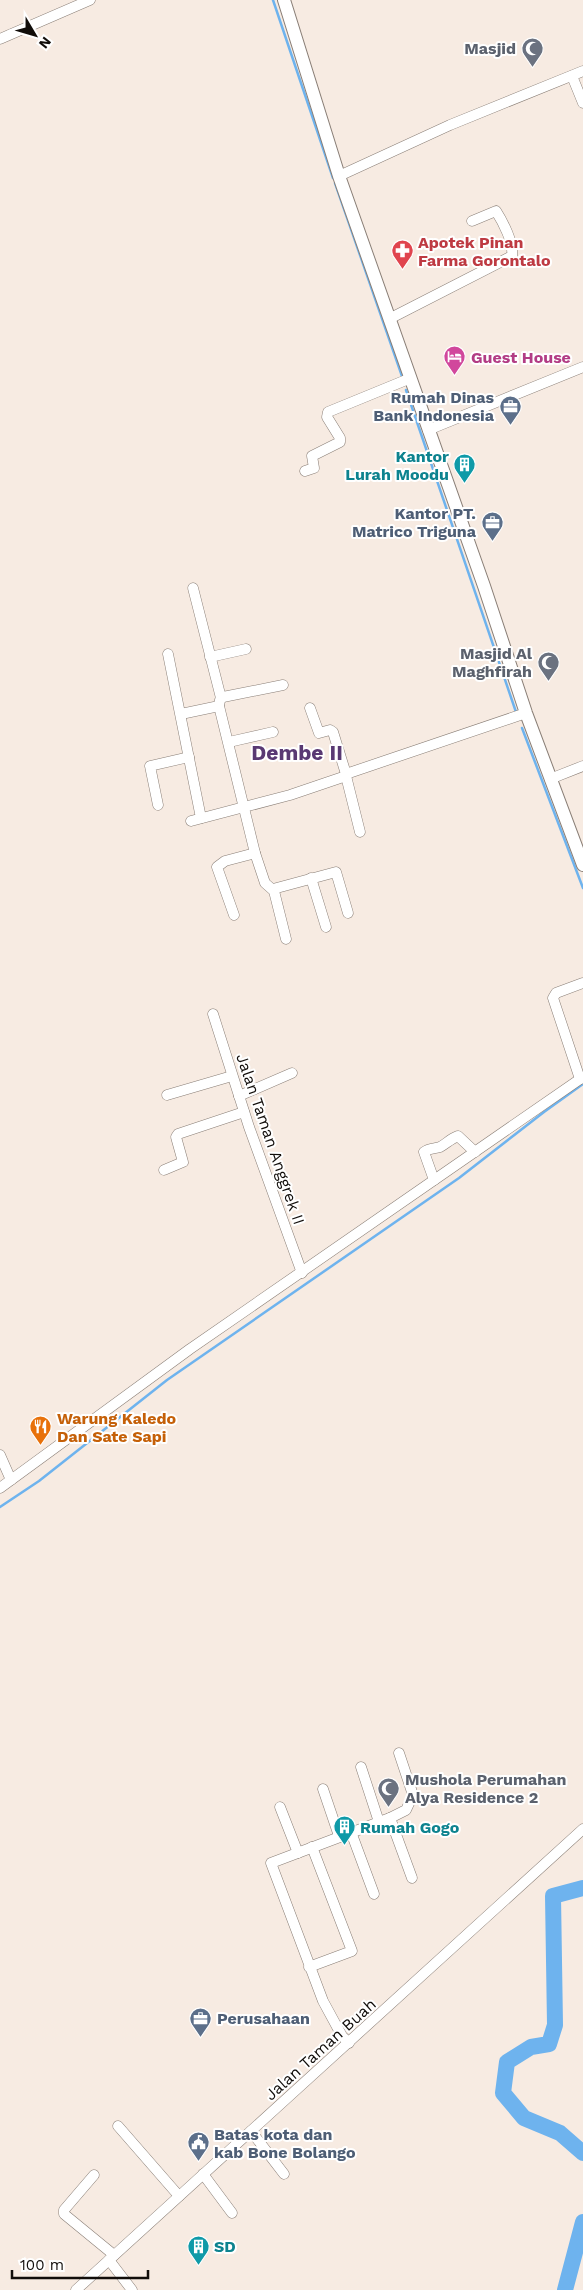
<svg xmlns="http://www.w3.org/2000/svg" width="583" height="2290" font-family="'Work Sans',sans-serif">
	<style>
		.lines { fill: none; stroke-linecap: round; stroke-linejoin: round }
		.stream { stroke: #6eb3ee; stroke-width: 2.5 }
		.river { stroke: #6eb3ee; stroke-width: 16 }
		.minor-casing { stroke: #897e76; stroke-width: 11 }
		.tertiary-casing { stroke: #897e76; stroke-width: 14 }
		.minor { stroke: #fff; stroke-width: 10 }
		.tertiary { stroke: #fff; stroke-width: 12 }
		.labels { text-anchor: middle; stroke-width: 4; stroke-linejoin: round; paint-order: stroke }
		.worship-label { font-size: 16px; font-weight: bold; fill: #5b616d; stroke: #fff; text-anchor: end }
		.health-label { font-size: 16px; font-weight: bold; fill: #be3a42; stroke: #fff; text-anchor: start }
		.hotel-label { font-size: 16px; font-weight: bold; fill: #b23c85; stroke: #fff; text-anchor: start }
		.service-label { font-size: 16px; font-weight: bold; fill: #4e5e75; stroke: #fff; text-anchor: end }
		.culture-label { font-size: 16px; font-weight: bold; fill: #0d838f; stroke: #fff; text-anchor: start }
		.street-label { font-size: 16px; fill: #110d0a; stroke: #fff }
		.food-label { font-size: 16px; font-weight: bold; fill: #c56008; stroke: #fff; text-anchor: start }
		.district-label { font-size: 21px; font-weight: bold; fill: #593973; stroke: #fff }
	</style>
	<rect width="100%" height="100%" fill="#f7ebe2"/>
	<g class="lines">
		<g class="stream">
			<polyline points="273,0 333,178"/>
			<polyline points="335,183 403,379"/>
			<polyline points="406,390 516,712"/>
			<polyline points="522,728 583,888"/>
			<polyline points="0,1507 39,1481 167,1380 459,1178 544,1112 583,1084"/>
		</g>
		<g class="river">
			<polyline points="583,1888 553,1896 555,2025 549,2044 531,2047 507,2062 503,2093 524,2118 560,2133 583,2153"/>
			<polyline points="565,2290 583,2222"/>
		</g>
		<defs>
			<g id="minor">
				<polyline points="0,39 90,0"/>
				<polyline points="572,76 583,103"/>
				<polyline points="339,176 450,125 583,71"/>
				<path d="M389,319L512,256C514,243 503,222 496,211L472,221"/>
				<polyline points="428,430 583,367"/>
				<polyline points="305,471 314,468 312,456 340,442 340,438 327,417 328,412 411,378"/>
				<polyline points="193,588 221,698"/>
				<polyline points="168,654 201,818"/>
				<polyline points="210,657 246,649"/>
				<polyline points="283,685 223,697 220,700 219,706 255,853 265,883 274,891 286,939"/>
				<polyline points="310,708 319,733 330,730 333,732 346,774"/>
				<polyline points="181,714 219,706"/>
				<polyline points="229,742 273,732"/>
				<polyline points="346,776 360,832"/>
				<polyline points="550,779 583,766"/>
				<polyline points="158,805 150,766 189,757"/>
				<polyline points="191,821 290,795 346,776 346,774 526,713"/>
				<polyline points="311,878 326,927"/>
				<polyline points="273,889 336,872 348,913"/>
				<polyline points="234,915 217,867 225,861 255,853"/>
				<polyline points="213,1014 249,1127 302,1273"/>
				<polyline points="580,1079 553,998 556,993 583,983"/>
				<polyline points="167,1095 232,1076"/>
				<polyline points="239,1096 292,1073"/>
				<polyline points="164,1170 183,1162 176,1137 178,1134 244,1112"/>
				<path d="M434,1180L424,1152C429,1148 434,1149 440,1147C446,1144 450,1139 458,1136L475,1152"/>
				<polyline points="0,1455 11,1480"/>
				<polyline points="0,1488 190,1349 583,1077"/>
				<polyline points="361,1767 379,1822"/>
				<polyline points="323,1789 339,1836"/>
				<polyline points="280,1807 298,1853"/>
				<polyline points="390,1818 412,1878"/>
				<polyline points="351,1832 374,1894"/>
				<polyline points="309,1967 352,1951 312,1847"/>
				<polyline points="349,2043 342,2036 323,2001 271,1863 390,1818 406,1810 413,1795 399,1753"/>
				<polyline points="118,2126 179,2196"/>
				<polyline points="251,2131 284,2174"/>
				<polyline points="203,2174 232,2213"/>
				<polyline points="94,2175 64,2210 64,2214 114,2255"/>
				<polyline points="109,2260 132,2290"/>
				<polyline points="76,2290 583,1829"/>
			</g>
			<polyline id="tertiary" points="284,0 339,176 484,586 526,713 583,865"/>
		</defs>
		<use href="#minor" class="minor-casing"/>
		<use href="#tertiary" class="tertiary-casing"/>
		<use href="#minor" class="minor"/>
		<use href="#tertiary" class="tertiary"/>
	</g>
	<defs>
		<symbol id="mosque-pin" viewBox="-11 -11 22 30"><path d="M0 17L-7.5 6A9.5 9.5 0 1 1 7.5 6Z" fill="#6b7280" stroke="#fff"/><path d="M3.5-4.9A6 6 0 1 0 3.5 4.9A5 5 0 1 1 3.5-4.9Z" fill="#fff"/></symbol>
		<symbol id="pharmacy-pin" viewBox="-11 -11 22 30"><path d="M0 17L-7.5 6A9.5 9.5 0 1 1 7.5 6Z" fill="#e0444e" stroke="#fff"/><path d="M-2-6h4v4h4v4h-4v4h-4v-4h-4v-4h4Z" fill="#fff"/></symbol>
		<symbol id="hotel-pin" viewBox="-11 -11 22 30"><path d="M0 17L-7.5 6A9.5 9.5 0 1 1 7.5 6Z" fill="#d1479c" stroke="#fff"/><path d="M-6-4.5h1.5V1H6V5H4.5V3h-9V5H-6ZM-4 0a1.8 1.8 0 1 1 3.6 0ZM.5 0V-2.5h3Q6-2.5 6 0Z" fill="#fff"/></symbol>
		<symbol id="office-pin" viewBox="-11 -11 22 30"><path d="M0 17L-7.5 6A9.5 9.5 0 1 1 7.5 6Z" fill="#5c6f8a" stroke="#fff"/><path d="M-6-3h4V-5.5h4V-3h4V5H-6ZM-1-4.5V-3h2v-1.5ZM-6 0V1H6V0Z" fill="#fff"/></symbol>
		<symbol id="building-pin" viewBox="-11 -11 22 30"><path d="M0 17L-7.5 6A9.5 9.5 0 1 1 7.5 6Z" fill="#0f9aa8" stroke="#fff"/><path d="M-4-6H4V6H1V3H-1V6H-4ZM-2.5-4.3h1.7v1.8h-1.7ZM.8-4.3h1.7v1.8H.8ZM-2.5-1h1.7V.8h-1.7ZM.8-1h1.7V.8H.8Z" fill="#fff"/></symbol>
		<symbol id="restaurant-pin" viewBox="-11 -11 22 30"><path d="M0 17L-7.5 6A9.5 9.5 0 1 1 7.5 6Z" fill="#e8710a" stroke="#fff"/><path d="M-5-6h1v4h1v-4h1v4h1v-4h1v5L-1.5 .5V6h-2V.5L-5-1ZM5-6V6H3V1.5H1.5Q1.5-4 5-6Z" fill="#fff"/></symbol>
		<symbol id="civic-pin" viewBox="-11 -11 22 30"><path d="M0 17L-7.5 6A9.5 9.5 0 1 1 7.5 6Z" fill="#5c6f8a" stroke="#fff"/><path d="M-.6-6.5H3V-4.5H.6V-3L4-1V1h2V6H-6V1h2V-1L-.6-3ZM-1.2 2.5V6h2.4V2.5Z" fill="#fff"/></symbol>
	</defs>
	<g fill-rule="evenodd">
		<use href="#mosque-pin" x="520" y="36" width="25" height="34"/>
		<use href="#pharmacy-pin" x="390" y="238" width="25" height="34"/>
		<use href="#hotel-pin" x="442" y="344" width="25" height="34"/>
		<use href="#office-pin" x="498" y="394" width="25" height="34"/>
		<use href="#building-pin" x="452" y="452" width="25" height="34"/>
		<use href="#office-pin" x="480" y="510" width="25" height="34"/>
		<use href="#mosque-pin" x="536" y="650" width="25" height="34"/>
		<use href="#restaurant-pin" x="28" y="1414" width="25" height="34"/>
		<use href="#mosque-pin" x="376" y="1776" width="25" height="34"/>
		<use href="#building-pin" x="332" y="1814" width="25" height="34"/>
		<use href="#office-pin" x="188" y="2006" width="25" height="34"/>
		<use href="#civic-pin" x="186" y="2130" width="25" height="34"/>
		<use href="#building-pin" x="186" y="2234" width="25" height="34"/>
	</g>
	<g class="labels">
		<g class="worship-label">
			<text x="516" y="54">Masjid</text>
			<text x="532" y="659">Masjid Al<tspan x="532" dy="18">Maghfirah</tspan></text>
			<text x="405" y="1785" text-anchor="start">Mushola Perumahan<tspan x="405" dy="18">Alya Residence 2</tspan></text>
		</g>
		<g class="health-label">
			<text x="418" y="248">Apotek Pinan<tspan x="418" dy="18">Farma Gorontalo</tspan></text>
		</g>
		<g class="hotel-label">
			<text x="471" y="363">Guest House</text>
		</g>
		<g class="service-label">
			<text x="494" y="403">Rumah Dinas<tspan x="494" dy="18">Bank Indonesia</tspan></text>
			<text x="476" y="519">Kantor PT.<tspan x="476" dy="18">Matrico Triguna</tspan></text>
			<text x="217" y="2024" text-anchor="start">Perusahaan</text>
			<text x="214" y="2140" text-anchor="start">Batas kota dan<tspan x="214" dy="18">kab Bone Bolango</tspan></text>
		</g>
		<g class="culture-label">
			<text x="449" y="462" text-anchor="end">Kantor<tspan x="449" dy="18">Lurah Moodu</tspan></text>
			<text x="360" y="1833">Rumah Gogo</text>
			<text x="214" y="2252">SD</text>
		</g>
		<g class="street-label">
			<text transform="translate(271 1139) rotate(71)" y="6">Jalan Taman Anggrek II</text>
			<text transform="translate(320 2049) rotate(-42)" y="6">Jalan Taman Buah</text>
		</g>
		<g class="food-label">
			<text x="57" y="1424">Warung Kaledo<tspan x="57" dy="18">Dan Sate Sapi</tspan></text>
		</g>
		<g class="district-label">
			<text x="297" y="760">Dembe II</text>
		</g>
	</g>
	<g transform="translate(35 35) rotate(128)" stroke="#ffffff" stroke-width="4" paint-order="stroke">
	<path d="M0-4L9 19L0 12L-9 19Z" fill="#110d0a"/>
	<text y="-8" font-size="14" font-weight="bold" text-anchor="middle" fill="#110d0a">N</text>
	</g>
	<path d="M12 2270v8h136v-8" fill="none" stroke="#110d0a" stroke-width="2.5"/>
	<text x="20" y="2270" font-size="15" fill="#110d0a" stroke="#ffffff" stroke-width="4" paint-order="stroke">100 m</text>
</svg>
